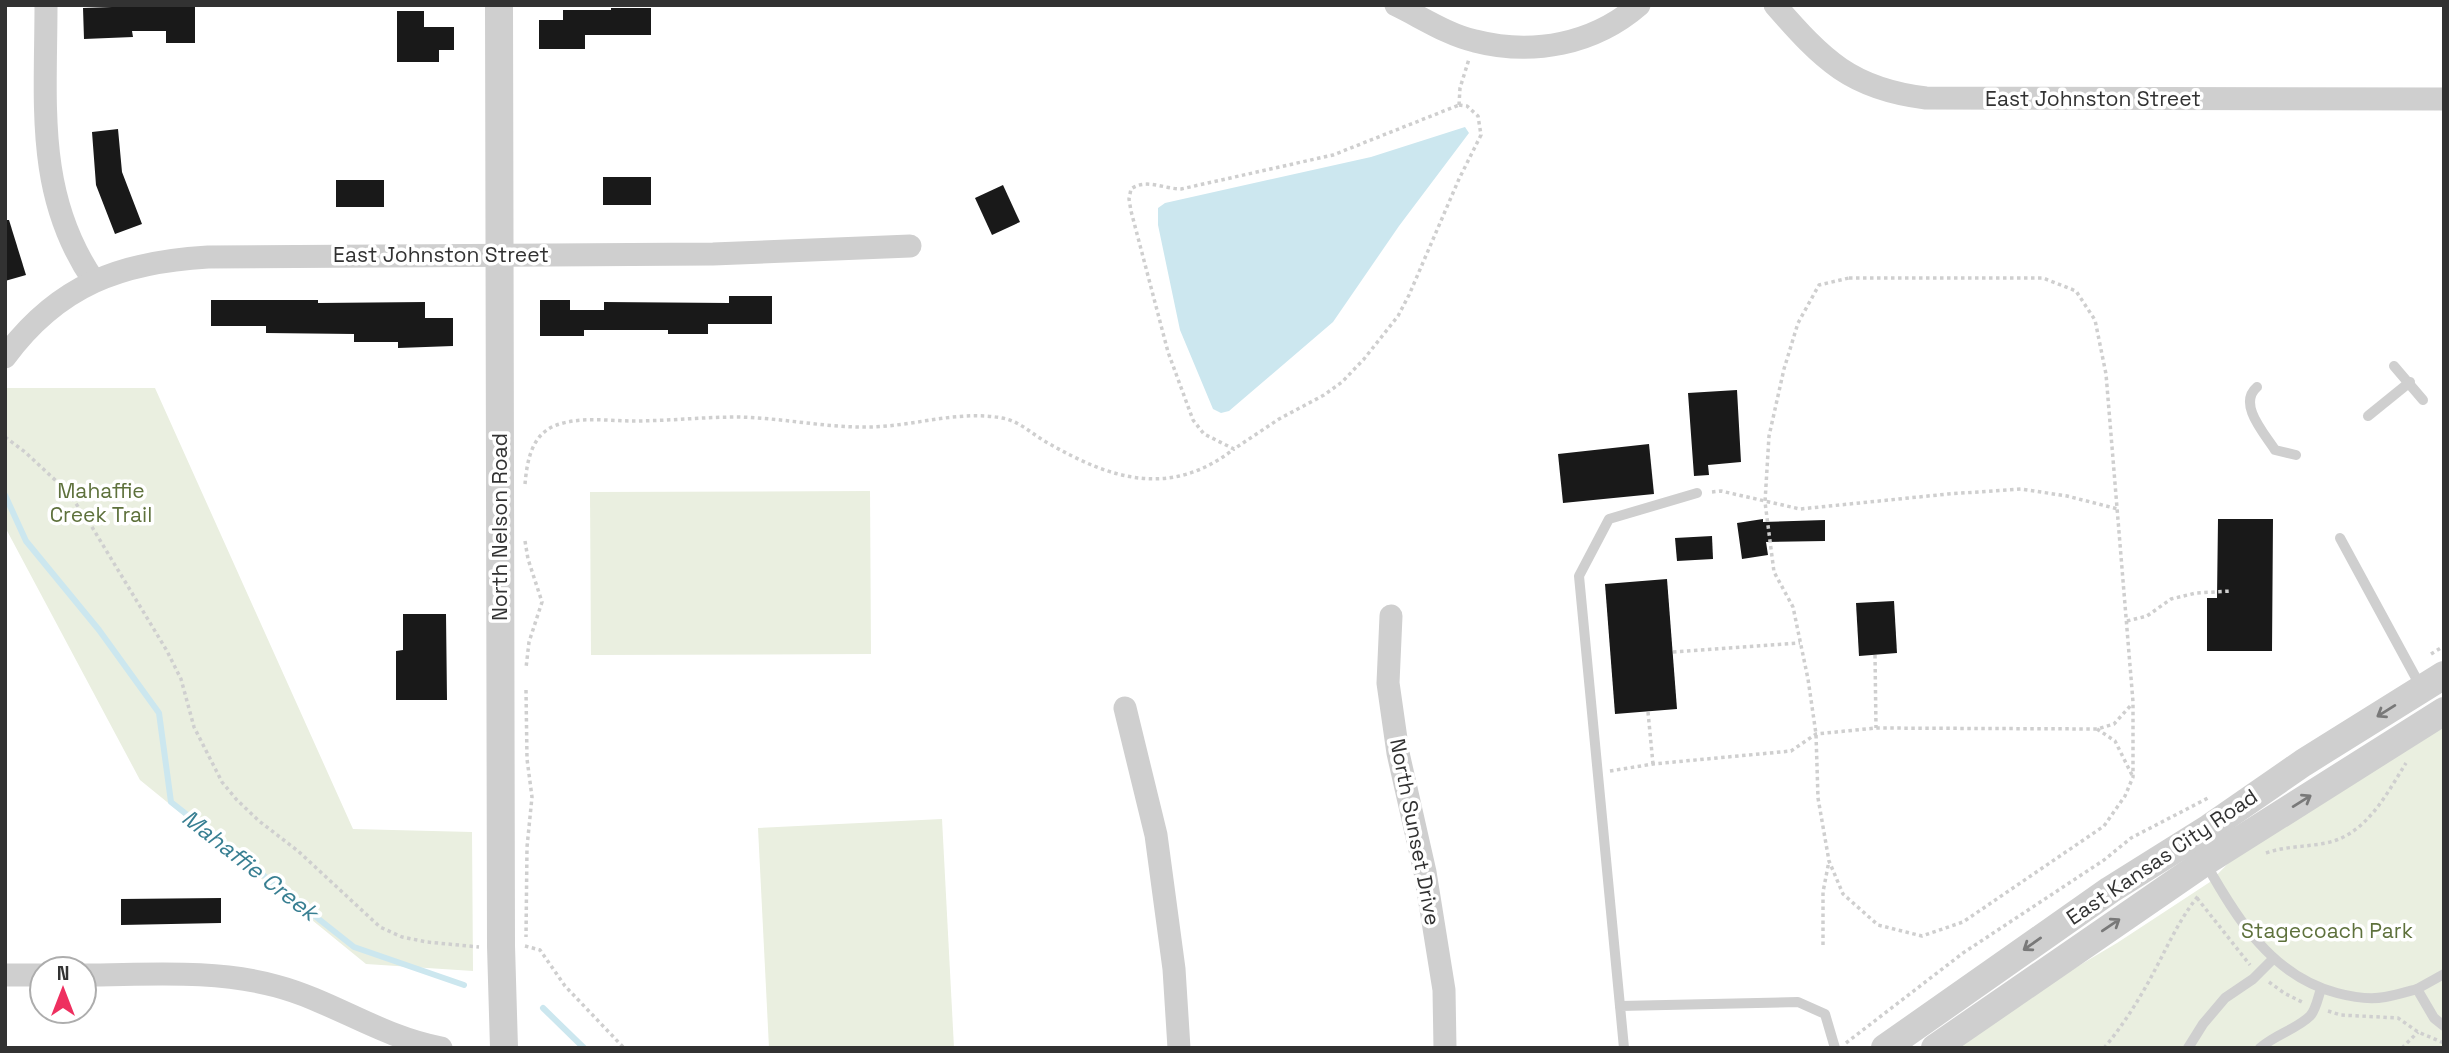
<svg xmlns="http://www.w3.org/2000/svg" width="2449" height="1053" font-family="'Space Grotesk',sans-serif">
	<style>
		.green { fill: #eaefe0 }
		.water { fill: #cce7ef }
		.lines { fill: none; stroke-linecap: round; stroke-linejoin: round }
		.stream { stroke: #cce7ef; stroke-width: 6 }
		.building { fill: #191919 }
		.path { stroke: #cfcfcf; stroke-width: 3.5; stroke-dasharray: 3.5 3.5; stroke-linecap: butt }
		.service { stroke: #cfcfcf; stroke-width: 10 }
		.minor { stroke: #cfcfcf; stroke-width: 23 }
		.tertiary { stroke: #cfcfcf; stroke-width: 28 }
		.oneway { stroke: #797979 }
		.labels { text-anchor: middle; stroke-width: 7; stroke-linejoin: round; paint-order: stroke }
		.street-label { font-size: 21px; fill: #323232; stroke: #fff }
		.park-label { font-size: 21px; fill: #5e713c; stroke: #fff }
		.water-label { font-size: 23px; font-style: italic; fill: #387f92; stroke: #fff }
	</style>
	<rect width="100%" height="100%" fill="#fff"/>
	<g class="green">
		<polygon points="5,388 155,388 353,829 472,832 473,971 366,964 140,780 5,527"/>
		<polygon points="870,491 871,654 591,655 590,492"/>
		<polygon points="2444,720 2444,1048 1951,1048 2006,1009 2117,943 2210,882 2245,846"/>
		<polygon points="942,819 954,1048 769,1048 758,828"/>
	</g>
	<polygon class="water" points="1465,127 1469,133 1399,226 1333,322 1229,411 1221,413 1213,409 1180,330 1158,225 1158,208 1165,203 1371,157"/>
	<g class="lines">
		<g class="stream">
			<polyline points="5,495 26,541 99,630 159,713 171,802 354,947 464,985"/>
			<polyline points="543,1008 584,1048"/>
		</g>
	</g>
	<g class="building">
		<polygon points="141,6 195,6 195,43 166,43 166,31 132,31 133,37 84,39 83,8"/>
		<polygon points="611,8 651,8 651,35 585,35 585,49 539,49 539,20 563,20 563,10 611,10"/>
		<polygon points="397,11 424,11 424,27 454,27 454,50 439,50 439,62 397,62"/>
		<polygon points="118,129 122,172 142,224 115,234 96,185 92,132"/>
		<rect x="603" y="177" width="48" height="28"/>
		<rect x="336" y="180" width="48" height="27"/>
		<polygon points="1003,185 1020,222 992,235 975,198"/>
		<polygon points="5,220 9,220 26,275 5,281"/>
		<polygon points="729,296 772,296 772,324 708,324 708,334 668,334 668,330 584,330 584,336 540,336 540,300 570,300 570,310 604,310 604,302 729,303"/>
		<polygon points="211,300 318,300 318,303 425,302 425,318 453,318 453,346 398,348 398,342 354,342 354,334 266,333 266,326 211,326"/>
		<polygon points="1737,390 1741,462 1708,465 1709,475 1694,476 1688,393"/>
		<polygon points="1649,444 1654,494 1563,503 1558,454"/>
		<polygon points="1763,519 1763,522 1825,520 1825,541 1766,542 1768,555 1742,559 1737,523"/>
		<polygon points="2218,519 2273,519 2272,651 2207,651 2207,598 2217,598"/>
		<polygon points="1712,536 1713,559 1677,561 1675,538"/>
		<polygon points="1667,579 1677,709 1615,714 1605,584"/>
		<polygon points="1894,601 1897,653 1859,656 1856,603"/>
		<polygon points="403,614 446,614 447,700 396,700 396,651 403,650"/>
		<polygon points="221,898 221,923 121,925 121,899"/>
	</g>
	<g class="lines">
		<g class="path">
			<path d="M1459,105L1467,106L1478,116L1481,135L1459,179L1409,295L1398,316L1364,359L1342,382L1324,395L1279,419L1234,449L1204,434L1193,420L1168,352L1131,211L1129,199L1131,189C1146,178 1164,189 1181,189L1333,155Z"/>
			<polyline points="1459,105 1460,88 1469,59"/>
			<polygon points="1849,278 2043,278 2076,291 2095,320 2106,374 2133,702 2133,777 2125,796 2104,826 1963,922 1922,936 1878,925 1843,894 1829,861 1818,798 1816,734 1808,679 1793,607 1774,572 1765,502 1769,436 1784,369 1798,323 1819,285"/>
			<polyline points="5,437 25,452 67,491 89,522 167,651 181,679 194,727 222,782 236,799 259,821 298,851 380,927 402,937 427,942 479,947"/>
			<path d="M525,484C527,462 531,436 554,426C579,416 607,421 633,421C668,421 703,417 739,417C783,418 826,428 871,427C914,426 959,410 1002,418C1020,421 1033,435 1048,443C1112,480 1171,498 1234,449"/>
			<polyline points="1712,492 1721,491 1800,509 1948,494 2021,489 2067,496 2118,509"/>
			<polyline points="525,541 528,559 542,602 529,642 526,668"/>
			<polyline points="2127,621 2147,616 2171,599 2196,593 2231,591"/>
			<polyline points="1673,652 1800,643"/>
			<polyline points="2431,654 2444,646"/>
			<polyline points="1875,655 1876,728"/>
			<polyline points="526,690 527,759 532,797 527,847 526,937"/>
			<polyline points="1648,712 1653,764"/>
			<polyline points="2097,729 2115,741 2133,777"/>
			<polyline points="1610,771 1653,764 1791,751 1816,734 1876,728 2097,729 2114,724 2132,704"/>
			<path d="M2266,853C2286,846 2306,847 2326,843C2366,835 2386,795 2406,763"/>
			<polyline points="2197,898 2250,965"/>
			<polyline points="1823,945 1823,892 1829,861"/>
			<polyline points="525,946 540,950 565,986 624,1048"/>
			<polyline points="2269,982 2284,993 2304,1003"/>
			<polyline points="2328,1011 2341,1015 2398,1018 2418,1032 2444,1043"/>
			<polyline points="1846,1043 1963,953 2104,860 2131,838 2210,797"/>
			<path d="M2104,1048C2125,1023 2142,995 2157,966C2170,941 2180,919 2198,896"/>
			<polyline points="2402,1048 2418,1032"/>
		</g>
		<g class="service">
			<polyline points="2394,366 2423,400"/>
			<path d="M2257,387C2237,404 2265,434 2275,450L2296,455"/>
			<polyline points="2368,416 2410,382"/>
			<polyline points="2340,538 2422,689"/>
			<path d="M2206,864C2237,919 2272,976 2337,993C2352,997 2370,1000 2385,997C2396,995 2406,992 2417,989L2434,1018L2444,1026"/>
			<polyline points="2417,989 2444,974"/>
			<polyline points="1620,1006 1579,576 1609,519 1697,493"/>
			<polyline points="1624,1048 1620,1006 1798,1002 1825,1014 1835,1048"/>
			<polyline points="2188,1048 2203,1024 2225,998 2253,979 2273,959"/>
			<path d="M2260,1048C2276,1034 2297,1029 2310,1016C2316,1010 2318,997 2321,989"/>
		</g>
		<g class="minor">
			<path d="M46,5C46,104 35,196 94,281"/>
			<path d="M1396,5C1421,17 1448,35 1475,41C1533,56 1594,44 1639,5"/>
			<path d="M1775,5C1823,60 1851,89 1926,98L2444,99"/>
			<path d="M5,357C58,285 121,262 208,257L713,254L910,246"/>
			<polyline points="1391,616 1388,683 1398,753 1425,872 1444,990 1445,1048"/>
			<polyline points="1125,708 1156,835 1174,969 1179,1048"/>
			<polyline points="5,975 42,975"/>
			<path d="M84,975C147,975 214,969 276,986C333,1001 381,1037 441,1048"/>
		</g>
		<g class="tertiary">
			<polyline points="499,5 501,946 504,1048"/>
			<polyline points="1885,1048 2110,890 2209,828 2303,763 2444,675"/>
			<polyline points="1935,1048 2205,862 2444,711"/>
		</g>
	</g>
	<defs><path id="oneway-shaft" d="M-6 0H5M1.5-3L5.5 0L1.5 3" fill="none" stroke-width="1.6" stroke-linecap="round" stroke-linejoin="round" transform="scale(1.75)"/></defs>
	<g class="oneway">
		<use href="#oneway-shaft" transform="translate(2386 711) rotate(148)"/>
		<use href="#oneway-shaft" transform="translate(2302 801) rotate(-32)"/>
		<use href="#oneway-shaft" transform="translate(2111 925) rotate(-34)"/>
		<use href="#oneway-shaft" transform="translate(2032 944) rotate(145)"/>
	</g>
	<g class="labels">
		<g class="street-label">
			<text x="2093" y="106">East Johnston Street</text>
			<text x="441" y="262">East Johnston Street</text>
			<text transform="translate(500 527) rotate(-90)" y="7">North Nelson Road</text>
			<text transform="translate(1415 832) rotate(79)" y="7">North Sunset Drive</text>
			<text transform="translate(2162 857) rotate(-34)" y="7">East Kansas City Road</text>
		</g>
		<g class="park-label">
			<text x="101" y="498">Mahaffie<tspan x="101" dy="24">Creek Trail</tspan></text>
			<text x="2327" y="938">Stagecoach Park</text>
		</g>
		<g class="water-label">
			<text transform="translate(250 865) rotate(38)" y="8">Mahaffie Creek</text>
		</g>
	</g>
	<rect width="2449" height="1053" fill="none" stroke="#323232" stroke-width="14"/>
	<g transform="translate(63 990)"><circle r="33" fill="#ffffff" stroke="#adadad" stroke-width="2"/>
	<path d="M0-5L12 26L0 18L-12 26Z" fill="#ee2f5f"/>
	<text y="-10" font-size="19" font-weight="bold" text-anchor="middle" fill="#323232">N</text>
	</g>
</svg>
